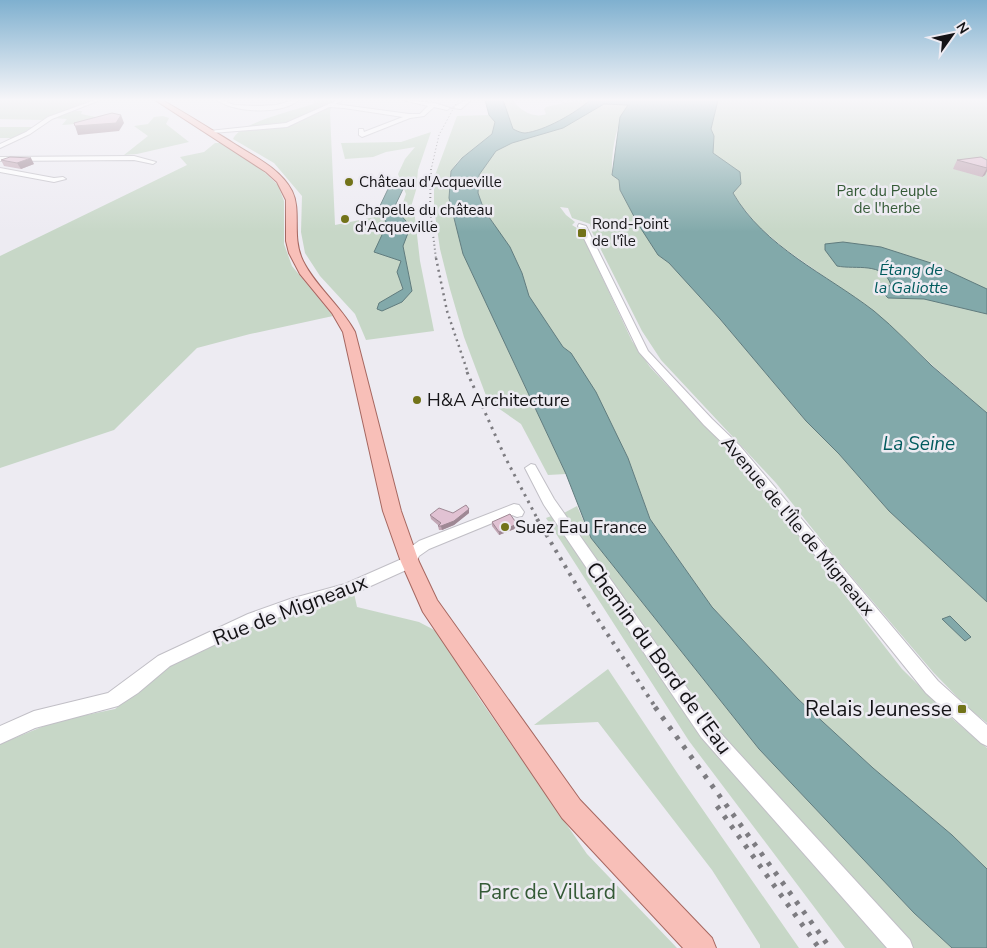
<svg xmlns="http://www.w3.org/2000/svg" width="987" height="948" font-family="'Nunito Sans',sans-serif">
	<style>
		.green { fill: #c7d7c7 }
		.water { fill: #82a9aa; stroke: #617c7e }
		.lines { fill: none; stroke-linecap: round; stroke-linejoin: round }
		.minor-casing { stroke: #c1bfc6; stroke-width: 2 }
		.major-casing { stroke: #a66760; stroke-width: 2 }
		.minor { fill: #fff; fill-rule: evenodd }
		.major { fill: #f8bfb8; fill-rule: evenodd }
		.rail-far5 { stroke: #7d7c81; stroke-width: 1; stroke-dasharray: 1 2.5; stroke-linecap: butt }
		.rail-far4 { stroke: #7d7c81; stroke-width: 2; stroke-dasharray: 1 3; stroke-linecap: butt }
		.rail-far3 { stroke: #7d7c81; stroke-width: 2.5; stroke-dasharray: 2 4; stroke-linecap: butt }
		.rail-far2 { stroke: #7d7c81; stroke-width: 3; stroke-dasharray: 2.5 5; stroke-linecap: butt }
		.rail-far1 { stroke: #7d7c81; stroke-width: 4; stroke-dasharray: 3 6; stroke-linecap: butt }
		.rail { stroke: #7d7c81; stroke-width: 5; stroke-dasharray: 4 8; stroke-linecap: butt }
		.wall { fill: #c2a7b5 }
		.shaded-wall { fill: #9e8894 }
		.building { fill: #e1c2d3; stroke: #9e8894 }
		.poi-dot { fill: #727319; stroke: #edebf2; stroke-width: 2 }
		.labels { text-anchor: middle; stroke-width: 5; stroke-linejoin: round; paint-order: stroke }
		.far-poi-label { font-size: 15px; fill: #141316; stroke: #edebf2; text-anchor: start }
		.far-park-label { font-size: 15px; fill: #345a36; stroke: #edebf2 }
		.far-water-label { font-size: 16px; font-style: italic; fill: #025b5e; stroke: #edebf2 }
		.poi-label { font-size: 18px; fill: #141316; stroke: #edebf2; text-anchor: start }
		.street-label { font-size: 18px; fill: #141316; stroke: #edebf2 }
		.water-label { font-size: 19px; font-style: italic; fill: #025b5e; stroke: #edebf2 }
		.near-street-label { font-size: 21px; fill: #141316; stroke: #edebf2 }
		.near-poi-label { font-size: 21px; fill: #141316; stroke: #edebf2; text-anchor: end }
		.near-park-label { font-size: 21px; fill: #345a36; stroke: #edebf2 }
	</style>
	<rect width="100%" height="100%" fill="#edebf2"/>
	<g class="green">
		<polygon points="0,100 96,100 45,120 0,119"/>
		<path d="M314,100H332L330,112L335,225L414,209L420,261L434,331L366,340L355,314L320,276L305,253L301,232L302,196L274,163L233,139C239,123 296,110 313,104Z"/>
		<path d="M503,100H513C519,110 534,119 546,114L544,109L546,107L574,101L590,100C576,113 544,131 525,133C521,133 517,131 513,129Z"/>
		<polygon points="718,100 987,100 987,413 933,366 875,312 785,249 758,226 740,204 728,186 713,153 714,136 711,129"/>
		<path d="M604,104L628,105C616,124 611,151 612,175L619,180L620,190L638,224L658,255L669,263L720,319L806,421L839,454L889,511L987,602V723L967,707L933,672L839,562L776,483L661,360L642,331L592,232L590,224L572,218L568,208L560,207L566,215L575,222L572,225L580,230L632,341L650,367L729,451L772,501L902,669L955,721L987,748V869L952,835L873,768L798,699L712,607L650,519L628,458L571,353L563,347L529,296L522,273L510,247L484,210L478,193L479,174L496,151L512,143L563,128Z"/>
		<polygon points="69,111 82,111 81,114 96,117 75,124 62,125 67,119 53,118"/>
		<polygon points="489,115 496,123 492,134 459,160 451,171 449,198 463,254 566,474 548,475 521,424 488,401 464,337 450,289 440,249 434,208 434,178 457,116"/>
		<polygon points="163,116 169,118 166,124 189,142 137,154 124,155 148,136 134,126 148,124 154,117"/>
		<polygon points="0,127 34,127 16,138 0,138"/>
		<polygon points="431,132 418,170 416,190 411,207 400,211 406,194 398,174 405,159 415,147 386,152 373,157 345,159 341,143 401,142"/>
		<polygon points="215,143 220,143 261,169 278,185 284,201 284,244 292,266 333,316 250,334 197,348 114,430 0,468 0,256 187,165 180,157 204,152"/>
		<polygon points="577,506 591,538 759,749 914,913 952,948 911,948 713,731 562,514"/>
		<polygon points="554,515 718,753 895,948 845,948 689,741 546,518"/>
		<polygon points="354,593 357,607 419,622 438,632 479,698 587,854 677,948 0,948 0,744 76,713 77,717 115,709 172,662 271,618"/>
		<polygon points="608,669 678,774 799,948 760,948 760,945 712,870 598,722 534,725"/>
	</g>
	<g class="water">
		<path d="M485,100H503L513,129C517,131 521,133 525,133C544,131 576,113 590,100H718L711,129L714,136L713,153L740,172L741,184L733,193C764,247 826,274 874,311C895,328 913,348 932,366C950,382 969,397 987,413V602L889,511L839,454L806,421L720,319L669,263L658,255L638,224L620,190L619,180L612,175L620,117L628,105L604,104L563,128L512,143L496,151L479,175L478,193L484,210L510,247L522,273L529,296L563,347L571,353L596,392L628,458L650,519L712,607L798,699L873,768L952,835L987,869V948H952L914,913L759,749L591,538L566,474L463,254L449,198L451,171L462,158L492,134L495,122L489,115Z"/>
		<polygon points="395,187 403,189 394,208 406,221 408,233 403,246 412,291 402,302 382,311 377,309 379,303 403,289 397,272 401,261 374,252 387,224 379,208 388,189"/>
		<path d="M843,242L881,247L931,263L987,289V314L924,299L888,298L880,290L891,285C883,261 856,270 837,266L825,250V244Z"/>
		<polygon points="950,616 971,637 965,641 942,619"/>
	</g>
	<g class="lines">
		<defs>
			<g id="minor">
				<polygon points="95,100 100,100 52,119 30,134 0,148 0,144 26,132 48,117"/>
				<path d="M217,100H222L234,105L257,106L276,105L294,100H299C281,115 235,113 217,100Z"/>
				<polygon points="338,100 343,100 335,104 409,114 420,114 428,106 403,100 435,103 450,108 447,110 434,107 424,116 410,118 362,137 359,135 359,129 363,129 364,132 403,117 344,108 329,107 287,127 212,133 209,131 286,123"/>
				<polygon points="466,100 471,100 461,109 452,108"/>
				<polygon points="564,100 568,100 565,103 562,101"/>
				<polygon points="134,156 156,162 153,164 134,160 0,161 0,157"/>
				<polygon points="0,168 54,178 63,177 66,179 54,182 0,172"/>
				<polygon points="579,224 586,226 648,351 712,419 740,446 938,681 987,725 987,746 981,743 926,693 732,452 704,425 639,352 578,226"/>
				<polygon points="531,464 535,465 554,499 713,725 910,940 913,948 887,948 701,737 544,505 525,468"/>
				<polygon points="514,504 519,505 524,512 522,516 517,517 512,515 429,549 419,556 415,566 353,594 258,624 170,666 138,693 118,706 35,728 0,744 0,726 34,711 108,693 158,656 248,614 290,599 345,584 404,558 408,549 419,541"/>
			</g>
			<path id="major" d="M155,100H162C187,114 209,128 233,143C253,156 280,168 292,191C302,211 291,236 303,261C316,287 341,306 355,332L401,511L419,562L437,600L580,800L712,938L716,948H683L562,818L423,612L401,562L383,511L343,332L332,313L300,274L289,253L286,241V200L277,182L266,172Z"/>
		</defs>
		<use href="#minor" class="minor-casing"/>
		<use href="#major" class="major-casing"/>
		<use href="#minor" class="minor"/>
		<use href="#major" class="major"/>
		<polyline class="rail-far5" points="431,170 439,135 458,100"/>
		<polyline class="rail-far4" points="431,169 430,209 436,259"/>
		<polyline class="rail-far3" points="436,258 447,311 468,373"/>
		<polyline class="rail-far2" points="467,372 505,457 538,520"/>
		<polyline class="rail-far1" points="537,519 589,606 656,708"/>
		<g class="rail">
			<polyline points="655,707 830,948"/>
			<polyline points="717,806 819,948"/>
		</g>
	</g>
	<g class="wall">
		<polygon points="1,160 34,164 21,169 4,166"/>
		<polygon points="957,160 987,160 987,171 985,175 982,177 953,169"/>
		<polygon points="469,509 469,513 454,525 442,530 439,530 438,526 439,526 431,519 430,515 453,513"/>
		<polygon points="492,522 517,524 517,528 499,535 492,526"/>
	</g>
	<g class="shaded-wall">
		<polygon points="121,115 124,123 119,131 78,135 75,126"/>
		<polygon points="31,158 34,164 21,169 17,163"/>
		<polygon points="987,168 987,171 985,175 982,177"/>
		<polygon points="469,509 469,513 454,525 442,530 441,526"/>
		<polygon points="517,524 517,528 499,535 499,532"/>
	</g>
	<g class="building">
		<polygon points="112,113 121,115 116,123 75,126 74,123"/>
		<polygon points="10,157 31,158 17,163 1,160"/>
		<polygon points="981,157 987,160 987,168 957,160"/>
		<polygon points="466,505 469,509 454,521 441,526 438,526 441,523 430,515 439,508 453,513"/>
		<polygon points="510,514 517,524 499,532 492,522"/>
	</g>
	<linearGradient id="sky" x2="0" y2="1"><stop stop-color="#7fb0cf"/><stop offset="0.43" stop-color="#f7f6f9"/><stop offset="1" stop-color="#f7f6f9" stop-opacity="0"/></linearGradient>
	<rect width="987" height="232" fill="url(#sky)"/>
	<g class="poi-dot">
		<circle cx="349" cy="182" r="5"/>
		<circle cx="345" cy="219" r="5"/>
		<rect x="577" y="228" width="10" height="10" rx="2.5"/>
		<circle cx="417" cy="400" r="5"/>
		<circle cx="505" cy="527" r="5"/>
		<rect x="957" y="704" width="10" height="10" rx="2.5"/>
	</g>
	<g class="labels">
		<g class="far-poi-label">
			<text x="359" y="187">Château d'Acqueville</text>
			<text x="355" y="215">Chapelle du château<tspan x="355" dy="17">d'Acqueville</tspan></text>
			<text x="592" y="229">Rond-Point<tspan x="592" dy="17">de l'île</tspan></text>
		</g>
		<g class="far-park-label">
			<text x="887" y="196">Parc du Peuple<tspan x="887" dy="17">de l'herbe</tspan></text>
		</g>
		<g class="far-water-label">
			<text x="911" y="275">Étang de<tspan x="911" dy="18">la Galiotte</tspan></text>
		</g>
		<g class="poi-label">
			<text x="427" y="406">H&amp;A Architecture</text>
			<text x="515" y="533">Suez Eau France</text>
		</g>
		<g class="street-label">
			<text transform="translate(798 526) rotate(50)" y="6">Avenue de l'Île de Migneaux</text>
		</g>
		<g class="water-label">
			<text x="919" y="450">La Seine</text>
		</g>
		<g class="near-street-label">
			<text transform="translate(290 610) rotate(-21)" y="7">Rue de Migneaux</text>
			<text transform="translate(659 658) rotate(54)" y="7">Chemin du Bord de l'Eau</text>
		</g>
		<g class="near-poi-label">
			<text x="952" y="716">Relais Jeunesse</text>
		</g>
		<g class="near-park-label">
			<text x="547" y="899">Parc de Villard</text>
		</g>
	</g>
	<g transform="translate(952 35) rotate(57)" stroke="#edebf2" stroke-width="4" paint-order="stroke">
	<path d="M0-4L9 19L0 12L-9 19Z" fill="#141316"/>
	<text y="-8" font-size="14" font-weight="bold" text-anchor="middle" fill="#141316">N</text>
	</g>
</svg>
